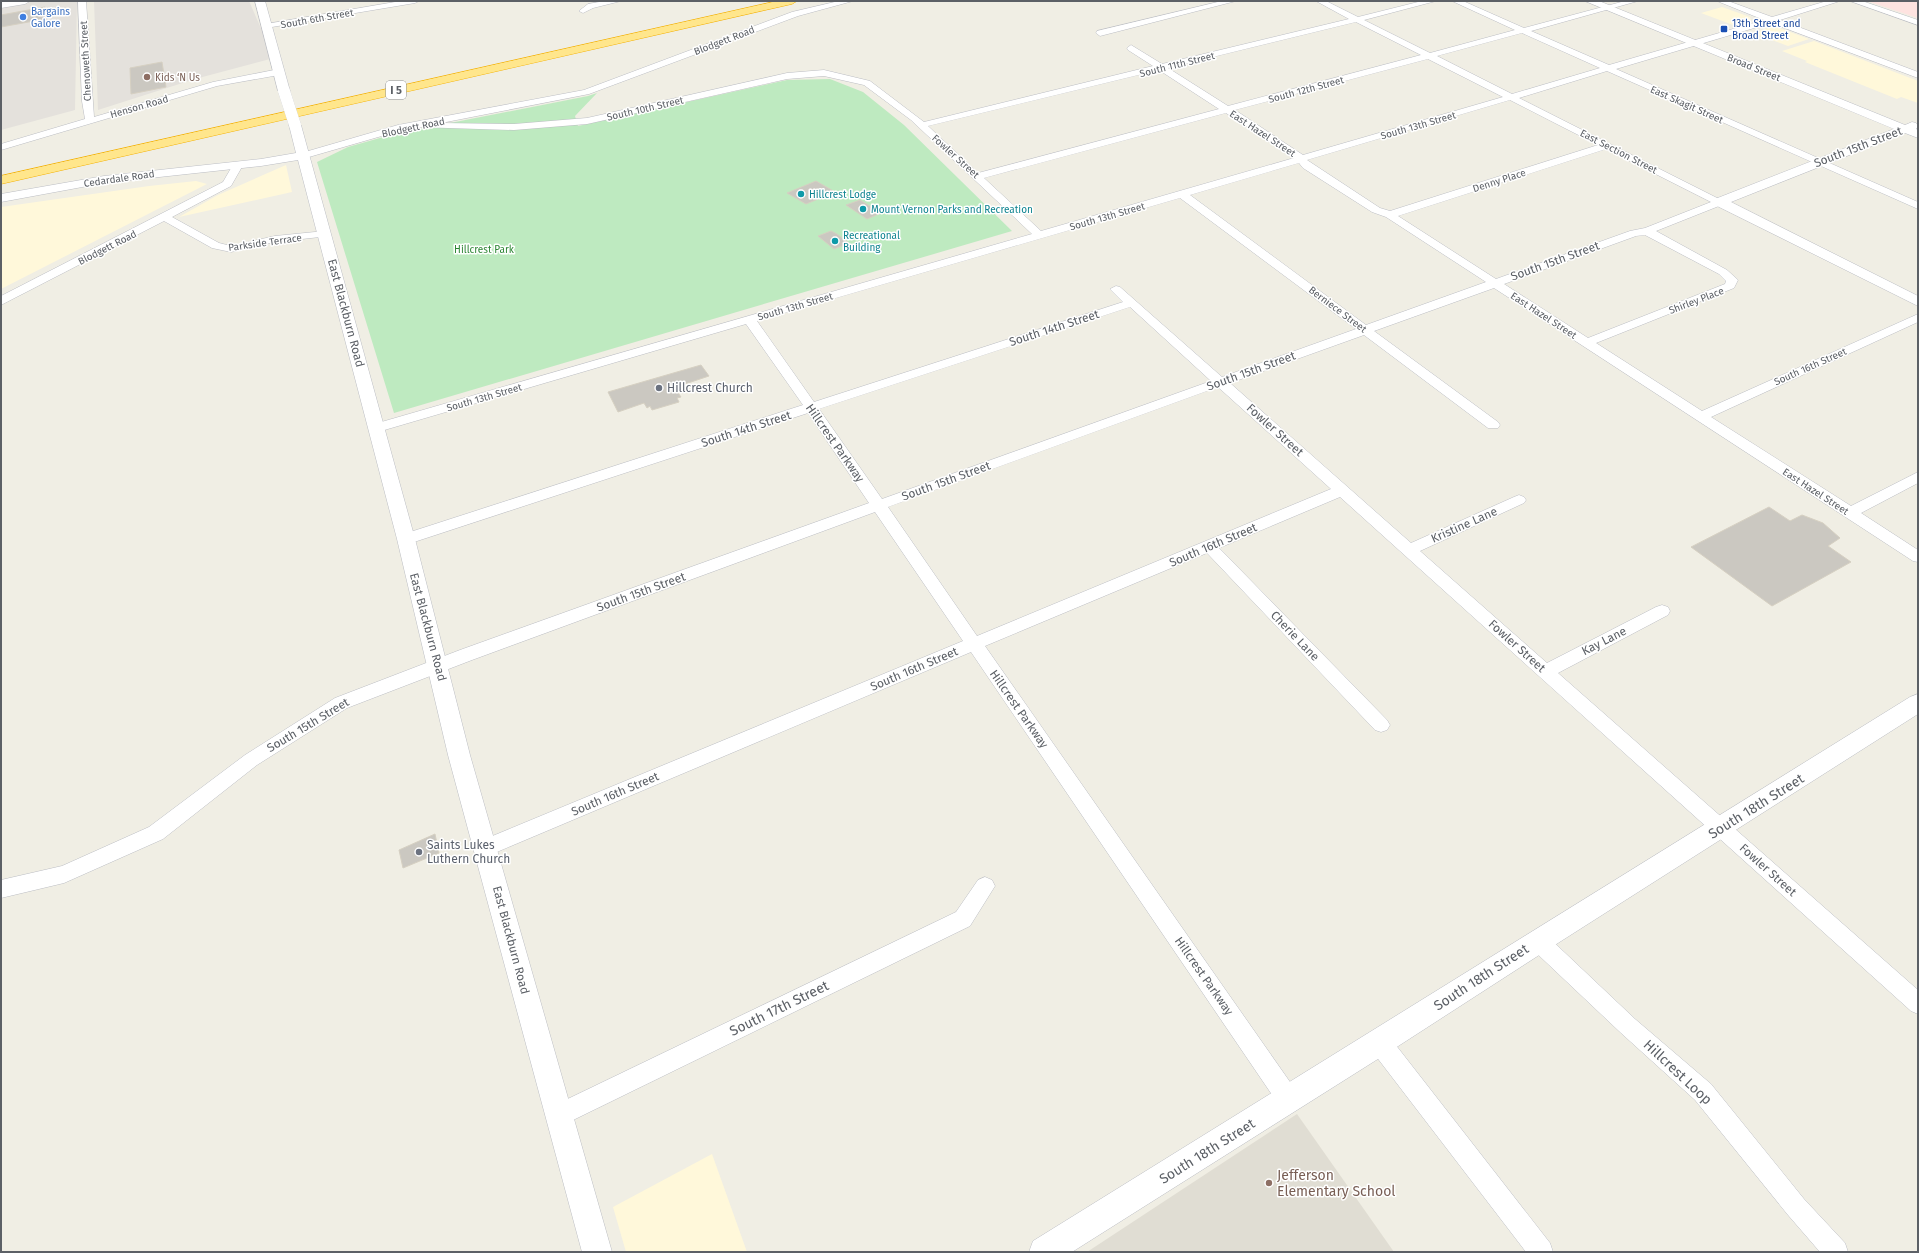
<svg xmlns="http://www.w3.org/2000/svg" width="1919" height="1253" font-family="'Fira Sans',sans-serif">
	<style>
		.commercial { fill: #fff8da }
		.industrial { fill: #e4e1dc }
		.education { fill: #e0ddd3 }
		.medical { fill: #fee3e0 }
		.green { fill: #beeac0 }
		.building { fill: #cbc8c1; stroke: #d6d0c2 }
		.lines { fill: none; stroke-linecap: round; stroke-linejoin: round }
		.minor-casing { stroke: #bcbec4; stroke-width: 1 }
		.tertiary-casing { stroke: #bcbec4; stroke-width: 1 }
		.motorway-casing { stroke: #f4b000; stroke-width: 1 }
		.minor { fill: #fff; fill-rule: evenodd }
		.tertiary { fill: #fff; fill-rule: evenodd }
		.motorway { fill: #ffe68c; fill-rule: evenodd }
		.tertiary-bridge-casing { stroke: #bcbec4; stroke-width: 12; stroke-linecap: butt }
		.tertiary-bridge { stroke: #fff; stroke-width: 12 }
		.shop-dot { fill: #3f7fe0; stroke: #fff; stroke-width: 1.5 }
		.transit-dot { fill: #1a4fb4; stroke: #fff; stroke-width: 1.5 }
		.education-dot { fill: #8d6e63; stroke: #fff; stroke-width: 1.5 }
		.culture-dot { fill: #0f9aa8; stroke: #fff; stroke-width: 1.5 }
		.worship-dot { fill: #6b7280; stroke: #fff; stroke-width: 1.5 }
		.labels { text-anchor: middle; stroke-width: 3; stroke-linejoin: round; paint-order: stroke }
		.far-shop-label { font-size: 10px; fill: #366cbe; stroke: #fff; text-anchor: start }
		.far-street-label { font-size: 10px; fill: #5c6066; stroke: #fff }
		.far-transit-label { font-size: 10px; fill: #164399; stroke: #fff; text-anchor: start }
		.far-education-label { font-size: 10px; fill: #785e54; stroke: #fff; text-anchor: start }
		.far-culture-label { font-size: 10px; fill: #0d838f; stroke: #fff; text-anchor: start }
		.far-park-label { font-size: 10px; fill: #2c8533; stroke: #fff }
		.shield { fill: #fff; stroke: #8d9094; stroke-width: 1 }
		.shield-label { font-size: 11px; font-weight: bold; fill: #5c6066 }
		.street-label { font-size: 12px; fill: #5c6066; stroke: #fff }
		.worship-label { font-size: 12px; fill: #5b616d; stroke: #fff; text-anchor: start }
		.near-street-label { font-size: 14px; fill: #5c6066; stroke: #fff }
		.near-education-label { font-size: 14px; fill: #785e54; stroke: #fff; text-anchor: start }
	</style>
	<rect width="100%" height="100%" fill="#f0eee4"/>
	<g class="commercial">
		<polygon points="1722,7 1750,17 1751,20 1733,25 1701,13"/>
		<polygon points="1774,26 1809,39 1788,46 1753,33"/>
		<polygon points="1814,41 1918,81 1918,103 1901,97 1897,99 1805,62 1807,61 1782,51"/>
		<polygon points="286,165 292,192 179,217 218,195"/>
		<polygon points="196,181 207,184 1,289 1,207 149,186"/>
		<polygon points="712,1154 747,1252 626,1252 613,1207"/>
	</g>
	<g class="industrial">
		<polygon points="32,1 77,1 75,110 1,130 1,6"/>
		<polygon points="94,1 249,1 274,58 195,79 98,110"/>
	</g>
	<polygon class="education" points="1297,1114 1394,1252 1087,1252"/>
	<polygon class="medical" points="1869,1 1918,1 1918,18 1870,2"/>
	<polygon class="green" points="830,79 863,92 904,125 1012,231 394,413 317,162 348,147 394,134 588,96 597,93 575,116 578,126 787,80"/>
	<g class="building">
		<polygon points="45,7 45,19 1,27 1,15"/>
		<polygon points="162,62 166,87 131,94 130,68"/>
		<polygon points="816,181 835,192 806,204 787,193"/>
		<polygon points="860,200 881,213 867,219 846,205"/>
		<polygon points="831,231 837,234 849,243 834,249 818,236"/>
		<polygon points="701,365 709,376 682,385 684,388 676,390 681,397 677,398 679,402 652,410 650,406 647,408 644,403 618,412 608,392"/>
		<polygon points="1769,507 1790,521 1802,515 1823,523 1840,538 1828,546 1851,562 1772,606 1691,547"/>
		<polygon points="435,834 439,853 403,868 399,850"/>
	</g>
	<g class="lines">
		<defs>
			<g id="minor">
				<polygon points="78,1 86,1 94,117 213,82 279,69 283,72 279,75 217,86 1,150 1,144 85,119 82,101"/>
				<polygon points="401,1 419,1 415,3 266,28 262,26 266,24"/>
				<polygon points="605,1 621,1 593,8 583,13 579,11 588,4"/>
				<path d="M839,1H853L798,16L589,94L441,123L514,124L587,118L787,73L824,70L870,81L924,122L1153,66L1128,50L1127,48L1131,45L1162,64L1349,19L1316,1H1326L1358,17L1422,1H1436L1364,20L1430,53L1515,30L1452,1H1463L1524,28L1625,1H1638L1531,31L1609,65L1764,20L1717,1H1728L1772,17L1827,1H1840L1780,20L1918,72V78L1771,23L1616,69L1918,202V209L1607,71L1519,98L1725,202L1724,204L1656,231L1727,270L1738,280L1734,288L1596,343L1702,411L1918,314V322L1711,417L1851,506L1918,472V483L1861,513L1918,550V562L1913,561L1494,288L1374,331L1498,422L1500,425L1498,428H1488L1364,335L1230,383L1411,543L1514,497L1519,495L1524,497L1526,500L1524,503L1420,551L1547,663L1656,607L1662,605L1668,607L1670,611L1668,615L1558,673L1918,990V1014L1911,1011L1340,497L1219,548L1387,720L1390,725L1387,730L1381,732L1375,730L1207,553L985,646L1297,1092L1300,1100L1297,1108L1289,1111L1281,1108L971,652L492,854L485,857L478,854L476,848L478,842L963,641L875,512L472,660L347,708L257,765L163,839L64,883L1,898V880L62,866L149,827L245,755L335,698L460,650L869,503L808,413L411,543L406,544L401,543L399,539L401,535L803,405L746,324L381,431H371L369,428L371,425L1032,234L911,120L864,85L824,76L787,79L587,124L514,130L417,127L399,131L302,159L297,156L298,154L398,125L584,90L792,12ZM1356,22L1421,55L1228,106L1168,68ZM1522,33L1600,68L1512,94L1437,56ZM1428,59L1503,97L1303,155L1235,110ZM1159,70L1219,109L978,173L928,126ZM1510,100L1598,145L1390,211L1380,208L1307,160ZM1226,113L1294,158L1041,231L984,178ZM1606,149L1711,202L1645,228L1630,231L1496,279L1398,216ZM1299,163L1303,168L1372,212L1386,217L1486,282L1366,325L1190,195ZM1180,198L1356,329L1222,377L1120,287L1116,286L1110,289L1123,302L814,402L757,321ZM1645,235L1719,274L1726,281L1725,284L1588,338L1504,284L1636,236ZM1130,307L1211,381L882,499L819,409ZM1218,387L1331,489L977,636L888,507Z"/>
				<polygon points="1222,1 1236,1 1100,36 1096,33 1097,31"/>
				<polygon points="1850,1 1862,1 1918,20 1918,25"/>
				<polygon points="238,162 243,165 231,186 172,217 219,243 231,246 275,236 325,231 329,232 330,234 329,236 275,242 231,252 212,248 164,221 1,305 1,296 223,182 234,163"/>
				<polygon points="985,877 992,880 995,886 970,926 567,1123 559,1126 551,1123 548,1115 551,1107 956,912 978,880"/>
				<polygon points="1538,931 1545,934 1635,1019 1711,1084 1804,1199 1845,1243 1848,1252 1820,1252 1788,1215 1695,1100 1621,1033 1531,948 1528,941 1531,934"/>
				<polygon points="1380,1032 1388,1035 1550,1243 1553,1252 1526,1252 1372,1051 1369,1043 1372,1035"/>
			</g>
			<g id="tertiary">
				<polygon points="7,1 30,1 25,4 1,8 1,2"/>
				<polygon points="255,1 265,1 290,91 288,93 280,93 278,91"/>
				<polygon points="1585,1 1599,1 1905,125 1912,122 1916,123 1918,126 1916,129 1918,130 1918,138 1905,133 1731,202 1918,296 1918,306 1715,205 1713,202 1715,199 1894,129"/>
				<polygon points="295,121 301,125 415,539 470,755 612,1252 582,1252 448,755 397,539 298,160 261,166 104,183 1,202 1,194 104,176 261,159 296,153 289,125"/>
				<polygon points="1918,694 1918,714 1547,950 1389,1052 1072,1252 1029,1252 1033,1241 1910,697"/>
			</g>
			<polygon id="motorway" points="777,1 797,1 792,4 1,184 1,176"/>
		</defs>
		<use href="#minor" class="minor-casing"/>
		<use href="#tertiary" class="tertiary-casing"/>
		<use href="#motorway" class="motorway-casing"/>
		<use href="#minor" class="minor"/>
		<use href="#tertiary" class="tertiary"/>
		<use href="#motorway" class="motorway"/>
		<defs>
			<polyline id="tertiary-bridge" points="284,91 295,125"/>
		</defs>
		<use href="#tertiary-bridge" class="tertiary-bridge-casing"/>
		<use href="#tertiary-bridge" class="tertiary-bridge"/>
	</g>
	<circle class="shop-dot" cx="23" cy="17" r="4"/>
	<rect class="transit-dot" x="1720" y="25" width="8" height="8" rx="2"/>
	<g class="education-dot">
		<circle cx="147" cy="77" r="4"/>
		<circle cx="1269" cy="1183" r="4"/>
	</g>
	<g class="culture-dot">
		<circle cx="801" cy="194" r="4"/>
		<circle cx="863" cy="209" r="4"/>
		<circle cx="835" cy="241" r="4"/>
	</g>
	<g class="worship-dot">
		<circle cx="659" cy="388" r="4"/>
		<circle cx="419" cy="852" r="4"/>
	</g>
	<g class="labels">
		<g class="far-shop-label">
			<text x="31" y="15">Bargains<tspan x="31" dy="12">Galore</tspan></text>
		</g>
		<g class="far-street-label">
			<text transform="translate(317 18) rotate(-10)" y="4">South 6th Street</text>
			<text transform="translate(724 40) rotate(-21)" y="4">Blodgett Road</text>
			<text transform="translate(85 61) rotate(-93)" y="4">Chenoweth Street</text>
			<text transform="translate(1177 64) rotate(-14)" y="4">South 11th Street</text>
			<text transform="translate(1754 67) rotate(22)" y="4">Broad Street</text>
			<text transform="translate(1306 89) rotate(-15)" y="4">South 12th Street</text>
			<text transform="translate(1687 104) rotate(24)" y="4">East Skagit Street</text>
			<text transform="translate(139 106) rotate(-16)" y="4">Henson Road</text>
			<text transform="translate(645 108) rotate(-13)" y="4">South 10th Street</text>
			<text transform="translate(1418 125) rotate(-16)" y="4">South 13th Street</text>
			<text transform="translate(413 127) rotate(-12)" y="4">Blodgett Road</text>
			<text transform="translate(1263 133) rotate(33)" y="4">East Hazel Street</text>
			<text transform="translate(1619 151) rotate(27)" y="4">East Section Street</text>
			<text transform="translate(956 156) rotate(42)" y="4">Fowler Street</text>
			<text transform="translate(119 178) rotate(-8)" y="4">Cedardale Road</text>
			<text transform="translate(1499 180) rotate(-18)" y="4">Denny Place</text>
			<text transform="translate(1107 216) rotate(-16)" y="4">South 13th Street</text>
			<text transform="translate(265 242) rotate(-8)" y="4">Parkside Terrace</text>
			<text transform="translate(107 247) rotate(-27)" y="4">Blodgett Road</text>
			<text transform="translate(1696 300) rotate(-21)" y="4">Shirley Place</text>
			<text transform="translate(795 306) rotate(-16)" y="4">South 13th Street</text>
			<text transform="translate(1338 309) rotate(37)" y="4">Berniece Street</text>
			<text transform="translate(1544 315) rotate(33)" y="4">East Hazel Street</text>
			<text transform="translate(1810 366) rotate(-24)" y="4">South 16th Street</text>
			<text transform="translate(484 397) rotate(-16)" y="4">South 13th Street</text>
			<text transform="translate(1816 491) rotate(33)" y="4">East Hazel Street</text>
		</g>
		<g class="far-transit-label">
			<text x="1732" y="27">13th Street and<tspan x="1732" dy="12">Broad Street</tspan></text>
		</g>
		<g class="far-education-label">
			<text x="155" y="81">Kids ‘N Us</text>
		</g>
		<g class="far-culture-label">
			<text x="809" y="198">Hillcrest Lodge</text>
			<text x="871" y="213">Mount Vernon Parks and Recreation</text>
			<text x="843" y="239">Recreational<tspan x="843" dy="12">Building</tspan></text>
		</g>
		<g class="far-park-label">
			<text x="484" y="253">Hillcrest Park</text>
		</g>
		<rect class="shield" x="386" y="81" width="20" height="18" rx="3"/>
		<g class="shield-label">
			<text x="396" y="94">I 5</text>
		</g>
		<g class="street-label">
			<text transform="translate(1858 147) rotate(-21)" y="4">South 15th Street</text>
			<text transform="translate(1555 261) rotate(-20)" y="4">South 15th Street</text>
			<text transform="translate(346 313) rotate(75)" y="4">East Blackburn Road</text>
			<text transform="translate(1054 328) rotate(-18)" y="4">South 14th Street</text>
			<text transform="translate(1251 371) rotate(-20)" y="4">South 15th Street</text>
			<text transform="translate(746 429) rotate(-18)" y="4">South 14th Street</text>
			<text transform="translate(1275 430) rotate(42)" y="4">Fowler Street</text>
			<text transform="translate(835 443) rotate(55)" y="4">Hillcrest Parkway</text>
			<text transform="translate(946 481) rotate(-20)" y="4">South 15th Street</text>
			<text transform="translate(1464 525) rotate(-24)" y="4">Kristine Lane</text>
			<text transform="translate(1213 545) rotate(-23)" y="4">South 16th Street</text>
			<text transform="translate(641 592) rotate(-20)" y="4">South 15th Street</text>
			<text transform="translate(428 627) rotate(75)" y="4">East Blackburn Road</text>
			<text transform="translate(1295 636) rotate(46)" y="4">Cherie Lane</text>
			<text transform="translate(1604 641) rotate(-27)" y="4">Kay Lane</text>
			<text transform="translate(1517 646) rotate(42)" y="4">Fowler Street</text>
			<text transform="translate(914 669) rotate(-23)" y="4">South 16th Street</text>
			<text transform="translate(1019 709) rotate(55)" y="4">Hillcrest Parkway</text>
			<text transform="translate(308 725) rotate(-31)" y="4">South 15th Street</text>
			<text transform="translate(615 794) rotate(-23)" y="4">South 16th Street</text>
			<text transform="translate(1768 870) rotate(42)" y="4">Fowler Street</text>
			<text transform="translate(511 940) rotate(75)" y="4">East Blackburn Road</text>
			<text transform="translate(1204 976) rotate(55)" y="4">Hillcrest Parkway</text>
		</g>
		<g class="worship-label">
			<text x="667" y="392">Hillcrest Church</text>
			<text x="427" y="849">Saints Lukes<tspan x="427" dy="14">Luthern Church</tspan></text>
		</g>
		<g class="near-street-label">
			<text transform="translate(1756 806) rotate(-32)" y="5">South 18th Street</text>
			<text transform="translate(1481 977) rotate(-33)" y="5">South 18th Street</text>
			<text transform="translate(779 1008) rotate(-26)" y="5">South 17th Street</text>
			<text transform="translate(1678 1072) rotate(43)" y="5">Hillcrest Loop</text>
			<text transform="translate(1207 1151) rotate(-32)" y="5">South 18th Street</text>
		</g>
		<g class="near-education-label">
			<text x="1277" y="1180">Jefferson<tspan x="1277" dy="16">Elementary School</tspan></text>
		</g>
	</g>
	<rect width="1919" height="1253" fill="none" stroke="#5c6066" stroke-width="4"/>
</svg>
